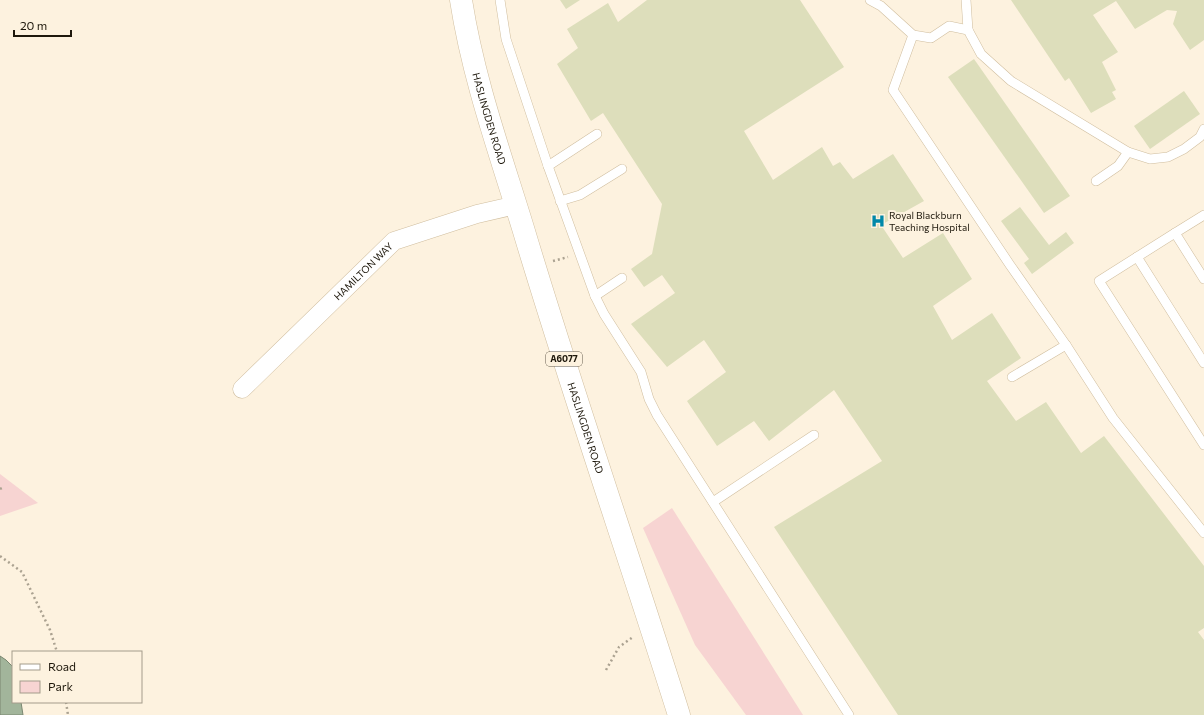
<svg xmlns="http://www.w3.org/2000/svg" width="1204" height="715" font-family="Commissioner,sans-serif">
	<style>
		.green { fill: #f7d4d2 }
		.water { fill: #a2b59b; stroke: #7a8670 }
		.building { fill: #dddebb }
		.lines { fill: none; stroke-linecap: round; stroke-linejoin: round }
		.service-casing { stroke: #d0be9f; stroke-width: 10 }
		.minor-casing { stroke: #d0be9f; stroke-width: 19 }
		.trunk-casing { stroke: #d0be9f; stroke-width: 23 }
		.path { stroke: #aba291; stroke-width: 2.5; stroke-dasharray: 2 3; stroke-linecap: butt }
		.service { stroke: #fff; stroke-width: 9 }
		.minor { stroke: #fff; stroke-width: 18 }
		.trunk { stroke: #fff; stroke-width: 22 }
		.labels { text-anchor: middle; stroke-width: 4; stroke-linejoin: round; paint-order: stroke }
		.shield { fill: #fdf2df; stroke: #61594b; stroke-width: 1 }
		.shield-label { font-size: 9px; font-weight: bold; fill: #1e180c }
		.street-label { font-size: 10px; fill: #1e180c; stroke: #fdf2df }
		.poi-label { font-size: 10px; fill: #1e180c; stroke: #fdf2df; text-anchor: start }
	</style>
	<rect width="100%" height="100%" fill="#fdf2df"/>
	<g class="green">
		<polygon points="0,474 38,503 0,516"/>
		<polygon points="672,508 803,715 746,715 695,645 643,528"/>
	</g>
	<polygon class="water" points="0,656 6,660 13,667 13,702 21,702 23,715 0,715"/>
	<g class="building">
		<polygon points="560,0 580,0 566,9"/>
		<polygon points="647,0 800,0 844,67 744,131 773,180 822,147 833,166 840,162 853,179 893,154 924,201 881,225 903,258 943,233 972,279 933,306 952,340 992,313 1021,358 987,381 1016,421 1046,402 1081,453 1104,436 1204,566 1204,628 1198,632 1204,640 1204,715 898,715 774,527 882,461 834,390 769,441 754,421 717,446 687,401 726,372 704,340 667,367 631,324 675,293 662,275 644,287 631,269 652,254 662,204 603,113 591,121 557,64 578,48 567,29 608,3 618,22"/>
		<polygon points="1011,0 1204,0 1204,40 1190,50 1173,24 1177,11 1167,10 1135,29 1116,1 1093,15 1118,52 1102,62 1116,90 1112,92 1116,99 1091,113 1069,78 1065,81"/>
		<polygon points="974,59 1070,196 1044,213 948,77"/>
		<polygon points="1184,91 1200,114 1150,149 1134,126"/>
		<polygon points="1020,207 1049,245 1066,232 1074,243 1032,274 1024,263 1029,259 1001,221"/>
	</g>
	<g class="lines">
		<defs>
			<g id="service">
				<polyline points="500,0 506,39 548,166 595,296 604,314 641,372 649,399 657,415 849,715"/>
				<polyline points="870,0 881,6 913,35 931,38 949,26 968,30 981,54 1011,81 1128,152 1150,159 1168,157 1184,149 1200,137 1204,129"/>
				<polyline points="966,0 968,30"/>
				<polyline points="913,35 893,90 1010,265 1066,345 1113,418 1204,533"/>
				<polyline points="548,166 597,134"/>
				<polyline points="1096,181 1118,166 1128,152"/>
				<polyline points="560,201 580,195 622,169"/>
				<polyline points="1204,215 1175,233 1204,279"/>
				<polyline points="1175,233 1099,281 1204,445"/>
				<polyline points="1137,257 1204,363"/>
				<polyline points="595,296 622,278"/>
				<polyline points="1012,377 1066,345"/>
				<polyline points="713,502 814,435"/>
			</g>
			<g id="minor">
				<path id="s1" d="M242,389L394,241L477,214L516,205"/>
			</g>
			<g id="trunk">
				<path id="s2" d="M461,0C473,78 500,153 523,228C572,392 628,553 679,715"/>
			</g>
		</defs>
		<use href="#service" class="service-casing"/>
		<use href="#minor" class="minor-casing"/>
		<use href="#trunk" class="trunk-casing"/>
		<g class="path">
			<polyline points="553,261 568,257"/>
			<polyline points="0,489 2,488"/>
			<polyline points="0,556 22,572 50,630 57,652"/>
			<polyline points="606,670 619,647 633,637"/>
			<polyline points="66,702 68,715"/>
		</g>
		<use href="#service" class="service"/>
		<use href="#minor" class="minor"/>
		<use href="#trunk" class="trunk"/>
	</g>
	<defs>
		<symbol id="hospital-bare" viewBox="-9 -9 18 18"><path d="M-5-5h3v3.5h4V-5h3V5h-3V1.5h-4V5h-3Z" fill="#0188a9" stroke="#fdf2df" stroke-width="2.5" paint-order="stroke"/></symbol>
	</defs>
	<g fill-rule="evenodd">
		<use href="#hospital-bare" x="868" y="211" width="20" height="20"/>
	</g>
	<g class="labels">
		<rect class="shield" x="546" y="352" width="36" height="14" rx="3"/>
		<g class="shield-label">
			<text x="564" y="362">A6077</text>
		</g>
		<g class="street-label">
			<text dy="4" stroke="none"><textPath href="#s2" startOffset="122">HASLINGDEN ROAD</textPath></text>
			<text dy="4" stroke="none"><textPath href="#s1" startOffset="169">HAMILTON WAY</textPath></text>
			<text dy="4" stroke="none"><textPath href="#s2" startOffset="446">HASLINGDEN ROAD</textPath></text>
		</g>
		<g class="poi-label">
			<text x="889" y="219">Royal Blackburn<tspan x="889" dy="12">Teaching Hospital</tspan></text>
		</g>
	</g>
	<rect x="12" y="651" width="130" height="52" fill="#fdf2df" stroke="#a49b8b"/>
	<rect x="20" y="664" width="20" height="6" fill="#ffffff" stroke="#a49b8b"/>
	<text x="48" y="671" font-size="12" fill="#1e180c">Road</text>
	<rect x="20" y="681" width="20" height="12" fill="#f7d4d2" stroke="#a49b8b"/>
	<text x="48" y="691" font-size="12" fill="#1e180c">Park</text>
	<path d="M14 30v6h57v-6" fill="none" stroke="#1e180c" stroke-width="2"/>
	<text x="20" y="30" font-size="12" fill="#1e180c" stroke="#fdf2df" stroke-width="3" paint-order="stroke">20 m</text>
</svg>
